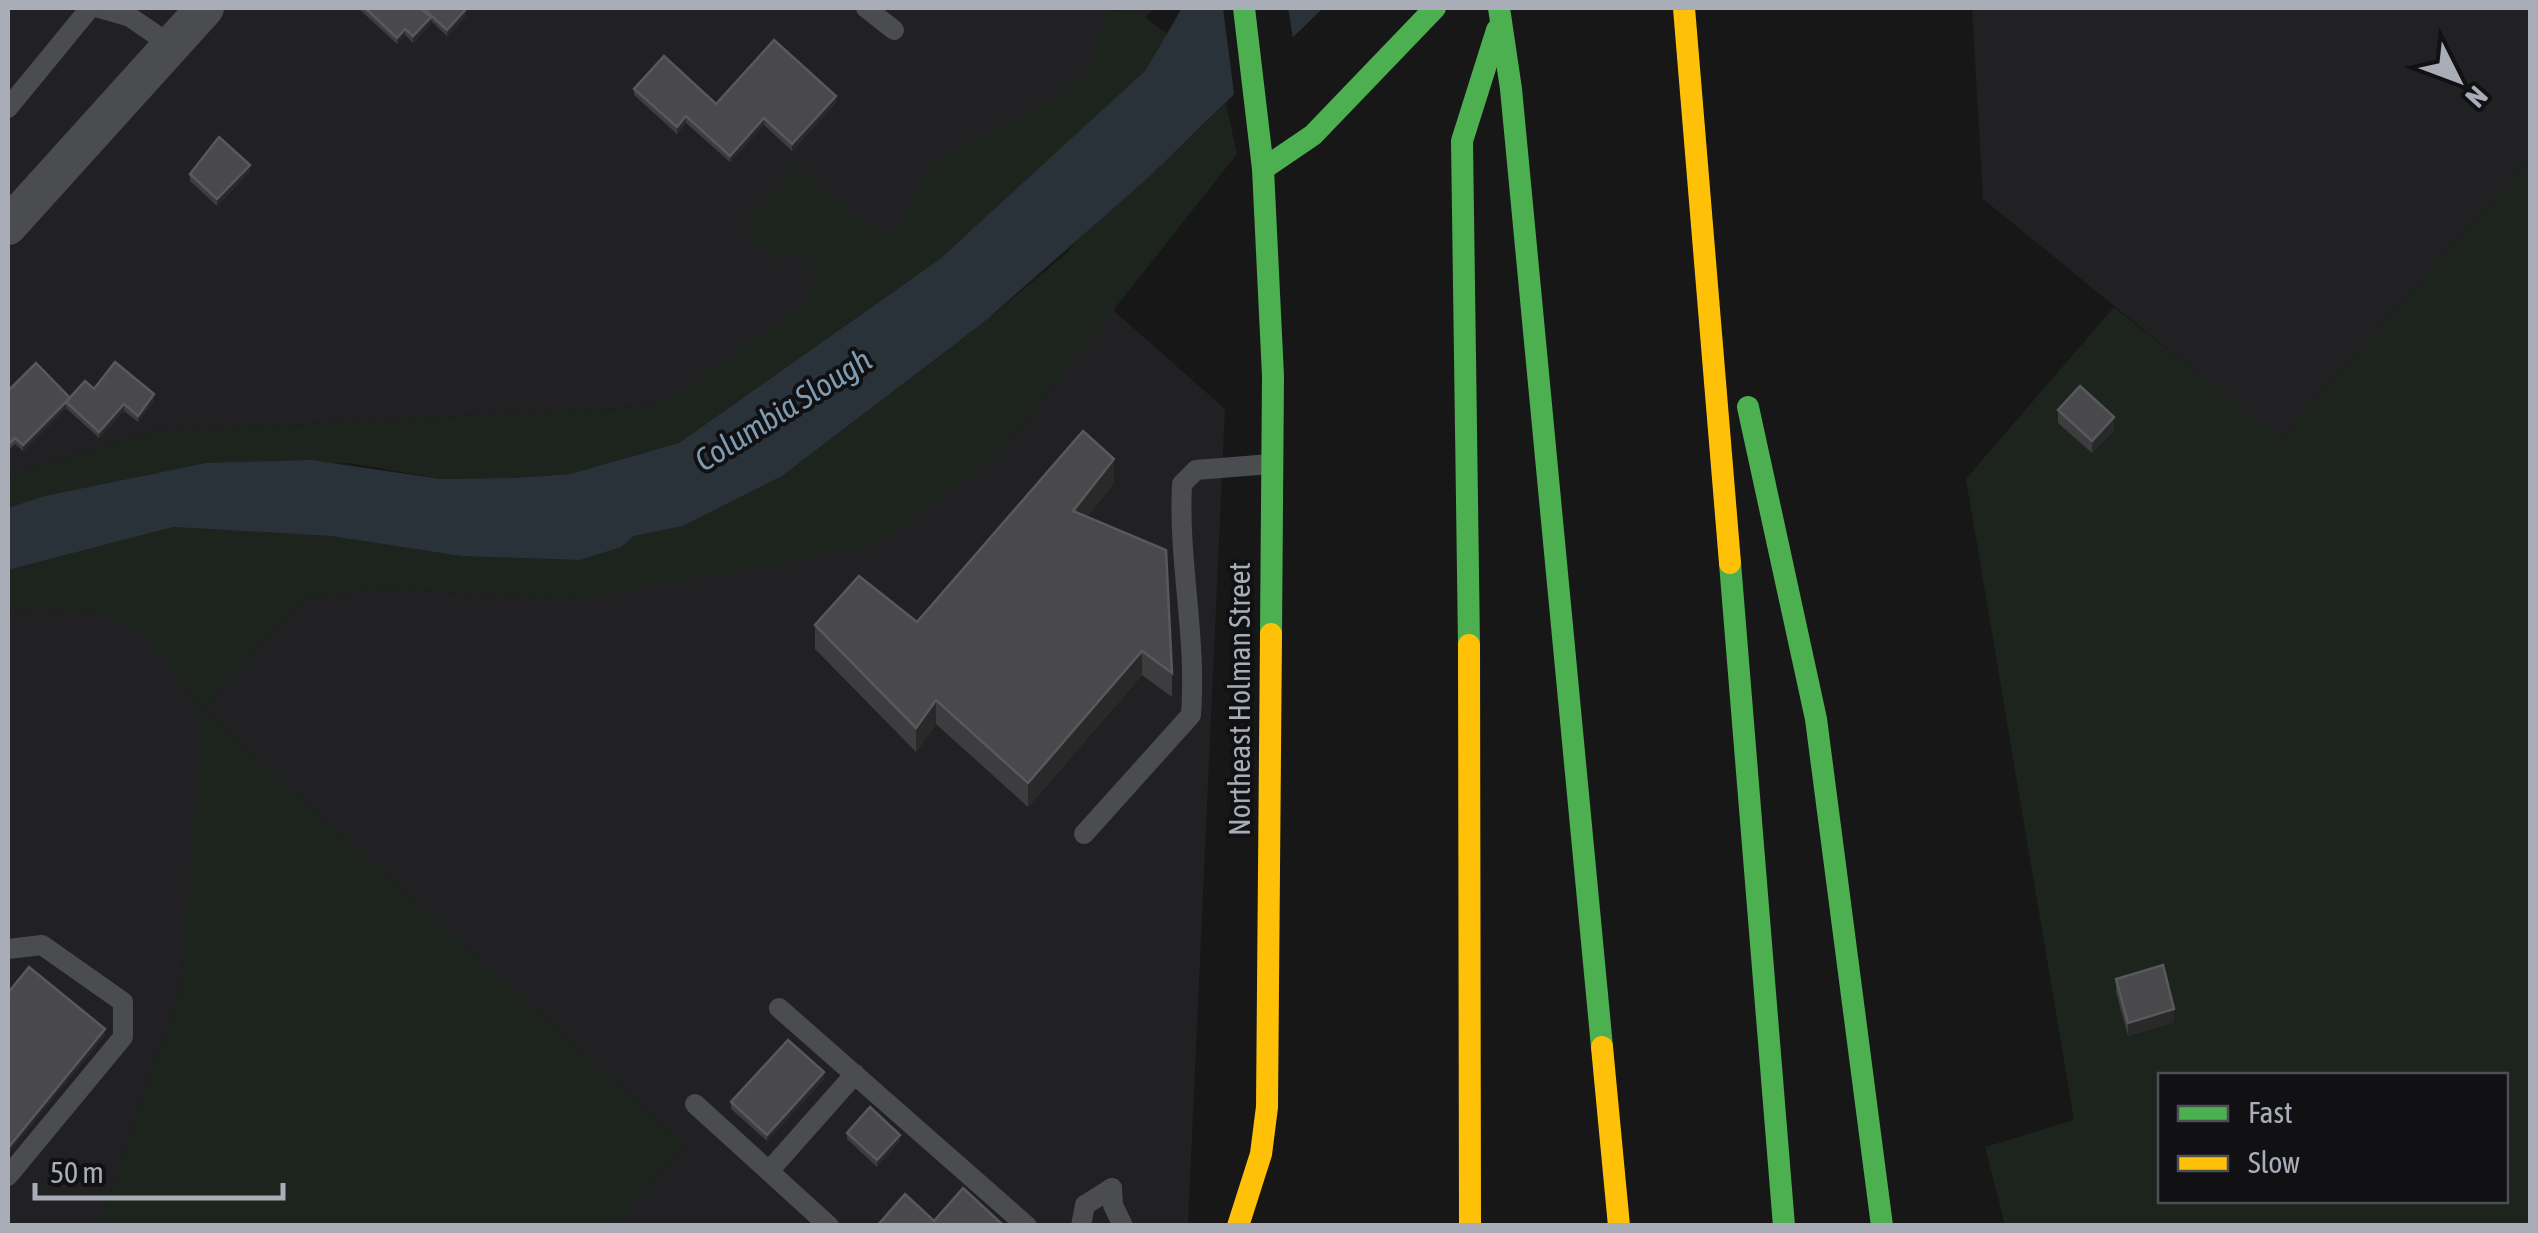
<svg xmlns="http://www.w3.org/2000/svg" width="2538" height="1233" font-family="'Asap Condensed',sans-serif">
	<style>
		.built { fill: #212123 }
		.green { fill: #1d241e; fill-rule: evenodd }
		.water { fill: #2a3239 }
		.pier { fill: #171717 }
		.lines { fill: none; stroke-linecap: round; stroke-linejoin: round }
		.lane { stroke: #4b4c50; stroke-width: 20 }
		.street { stroke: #4b4c50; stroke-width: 38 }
		.fast { stroke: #4caf50; stroke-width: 22 }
		.slow { stroke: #ffc107; stroke-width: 22 }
		.wall { fill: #3d3d3f }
		.shaded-wall { fill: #29292a }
		.building { fill: #49494c; stroke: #58595d; stroke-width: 2.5 }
		.labels { text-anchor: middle; stroke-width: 8; stroke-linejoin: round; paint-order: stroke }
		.street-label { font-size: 30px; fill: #a8adb8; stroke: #111113 }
		.water-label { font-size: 32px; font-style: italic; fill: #7f9bb3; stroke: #111113 }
	</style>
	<rect width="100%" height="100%" fill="#171717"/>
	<g class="built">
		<polygon points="8,8 1155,8 1061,98 857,275 657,406 151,432 8,475"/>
		<polygon points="1972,8 2530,8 2530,159 2279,440 1983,199"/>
		<polygon points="1113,310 1225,409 1188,1225 614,1225 686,1146 203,710 182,985 99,1225 8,1226 8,609 101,612 147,638 202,709 304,598 382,589 580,599 1001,452"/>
	</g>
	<g class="green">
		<path d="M1132,8L1169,35L1146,70L1111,105L940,259L679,443L570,474L514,478L441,479L350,463L154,473L8,508V475L151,432L657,406L808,303L816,268L801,253L774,260L750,239L748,219L796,166L883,237C911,220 914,179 942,159C976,133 1073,101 1090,64C1098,49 1100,30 1108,13Z"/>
		<polygon points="1226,103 1237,154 1001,452 877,546 580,599 382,589 304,598 202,709 686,1146 614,1225 99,1225 182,985 202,709 147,639 101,612 8,609 8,570 173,527 332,536 461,556 580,560 620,547 634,536 683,526 782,476 984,322 1067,253 1087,227 1150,176"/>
		<path d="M2530,159V1225H2005L1985,1147L2074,1120L1966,479L2114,307L2280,439ZM2160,1076H2506V1200H2160Z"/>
	</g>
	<polygon class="water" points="1182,8 1323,8 1150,176 984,322 782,476 683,526 634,536 621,547 580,560 461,556 331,536 173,527 8,570 8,508 45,496 206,463 311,460 441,479 514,478 570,474 679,443 940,259 1146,70"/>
	<polygon class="pier" points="1223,8 1288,8 1294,44 1235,101"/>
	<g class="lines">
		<g class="lane">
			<polyline points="99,8 130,17 171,45"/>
			<polyline points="866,8 894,30"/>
			<polyline points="8,108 90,8"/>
			<path d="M1084,834L1191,715C1197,637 1178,561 1182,484L1196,470L1270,464"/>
			<polyline points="8,949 42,945 123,1002 123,1037 8,1176"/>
			<polyline points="779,1008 1027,1226"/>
			<polyline points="695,1104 829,1226"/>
			<polyline points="769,1171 855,1074"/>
			<polyline points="1112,1188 1113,1205 1123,1226"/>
			<polyline points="1081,1226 1085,1205 1112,1188"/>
		</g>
		<polyline class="street" points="8,226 205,8"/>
		<g class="fast">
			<polyline points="1244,8 1263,169 1273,376 1271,634"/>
			<polyline points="1499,8 1511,89 1602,1047"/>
			<polyline points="1263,169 1313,135 1435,8"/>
			<polyline points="1748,407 1816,719 1882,1226"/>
			<polyline points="1730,563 1784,1226"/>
			<polyline points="1469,645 1462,141 1497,30"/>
		</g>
		<g class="slow">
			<polyline points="1684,8 1730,563"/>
			<polyline points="1469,645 1470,1226"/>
			<polyline points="1602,1047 1619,1226"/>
			<polyline points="1238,1226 1261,1154 1267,1107 1271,634"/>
		</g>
	</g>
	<g class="wall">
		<polygon points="358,8 464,8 466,16 447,36 431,21 431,24 413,43 405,35 397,44"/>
		<polygon points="634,89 716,104 836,103 792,151 764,125 730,162 686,123 677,134 634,95"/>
		<polygon points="250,171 217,206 190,181 190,174"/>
		<polygon points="94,389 154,401 138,422 124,411 99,438 66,408 23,451 15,444 11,448 8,446 8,391 70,398"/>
		<polygon points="2058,410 2114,430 2092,453 2058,423"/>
		<polygon points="1114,483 1087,517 1172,673 1172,697 1142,675 1028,807 936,724 916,752 815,649 815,625 917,622"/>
		<polygon points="2116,979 2174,1022 2128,1036 2116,992"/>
		<polygon points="824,1079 767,1141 731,1109 731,1102"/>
		<polygon points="847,1133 900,1141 877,1167 847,1139"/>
	</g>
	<g class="shaded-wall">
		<polygon points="466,9 466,16 447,36 447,30"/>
		<polygon points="431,17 431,24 413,43 413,36"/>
		<polygon points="405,29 405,35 397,44 397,38"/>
		<polygon points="836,96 836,103 792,151 792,144"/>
		<polygon points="686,116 686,123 677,134 677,127"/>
		<polygon points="764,118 764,125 730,162 730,156"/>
		<polygon points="250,165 250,171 217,206 217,199"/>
		<polygon points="154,394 154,401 138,422 138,416"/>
		<polygon points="66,402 66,408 23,451 23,445"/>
		<polygon points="124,404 124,411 99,438 99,432"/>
		<polygon points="2114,417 2114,430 2092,453 2092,441"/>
		<polygon points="1114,459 1114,483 1073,535 1073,511"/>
		<polygon points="1142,651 1142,675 1028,807 1028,783"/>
		<polygon points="936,700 936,724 916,752 916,728"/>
		<polygon points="2174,1009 2174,1022 2128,1036 2128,1023"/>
		<polygon points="105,1029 105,1036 8,1154 8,1148"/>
		<polygon points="824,1072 824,1079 767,1141 767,1135"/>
		<polygon points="900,1135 900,1141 877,1167 877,1160"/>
	</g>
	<g class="building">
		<polygon points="365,8 420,8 431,17 413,36 405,29 397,38"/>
		<polygon points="423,8 464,8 466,9 447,30"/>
		<polygon points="774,40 836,96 792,144 764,118 730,156 686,116 677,127 634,89 664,56 716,104"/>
		<polygon points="219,137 250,165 217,199 190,174"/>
		<polygon points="115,362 154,394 138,416 124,404 99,432 66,402 85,381 94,389"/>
		<polygon points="36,363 70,398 23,445 15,438 11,442 8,439 8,391"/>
		<polygon points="2080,386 2114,417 2092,441 2058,410"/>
		<polygon points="1083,431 1114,459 1073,511 1166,550 1172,673 1142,651 1028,783 936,700 916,728 815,625 859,576 917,622"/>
		<polygon points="2163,965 2174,1009 2128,1023 2116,979"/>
		<polygon points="29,967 105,1029 8,1148 8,993"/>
		<polygon points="788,1040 824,1072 767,1135 731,1102"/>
		<polygon points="870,1107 900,1135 877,1160 847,1133"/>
		<polygon points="963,1188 1004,1226 877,1226 905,1194 934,1221"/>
	</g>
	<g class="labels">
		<g class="street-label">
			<text transform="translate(1240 699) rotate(-90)" y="10">Northeast Holman Street</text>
		</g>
		<g class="water-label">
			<text transform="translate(783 410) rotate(-32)" y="11">Columbia Slough</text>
		</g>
	</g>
	<rect width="2538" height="1233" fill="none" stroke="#a8adb8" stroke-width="20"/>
	<rect x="2158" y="1073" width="350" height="130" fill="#111113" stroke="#4d4f55" stroke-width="2.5"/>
	<rect x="2178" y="1106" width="50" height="15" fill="#4caf50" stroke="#4d4f55" stroke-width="2.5"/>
	<text x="2248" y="1123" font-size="30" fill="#a8adb8">Fast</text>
	<rect x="2178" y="1156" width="50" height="15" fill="#ffc107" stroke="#4d4f55" stroke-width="2.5"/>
	<text x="2248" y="1173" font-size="30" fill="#a8adb8">Slow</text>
	<g transform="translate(2458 80) rotate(132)" stroke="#111113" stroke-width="8" paint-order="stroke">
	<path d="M0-8L18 38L0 25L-18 38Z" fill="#a8adb8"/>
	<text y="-15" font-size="28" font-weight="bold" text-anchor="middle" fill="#a8adb8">N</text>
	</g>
	<path d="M35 1183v15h248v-15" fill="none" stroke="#a8adb8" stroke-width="5"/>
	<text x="50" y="1183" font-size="30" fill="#a8adb8" stroke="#111113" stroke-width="8" paint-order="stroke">50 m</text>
</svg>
